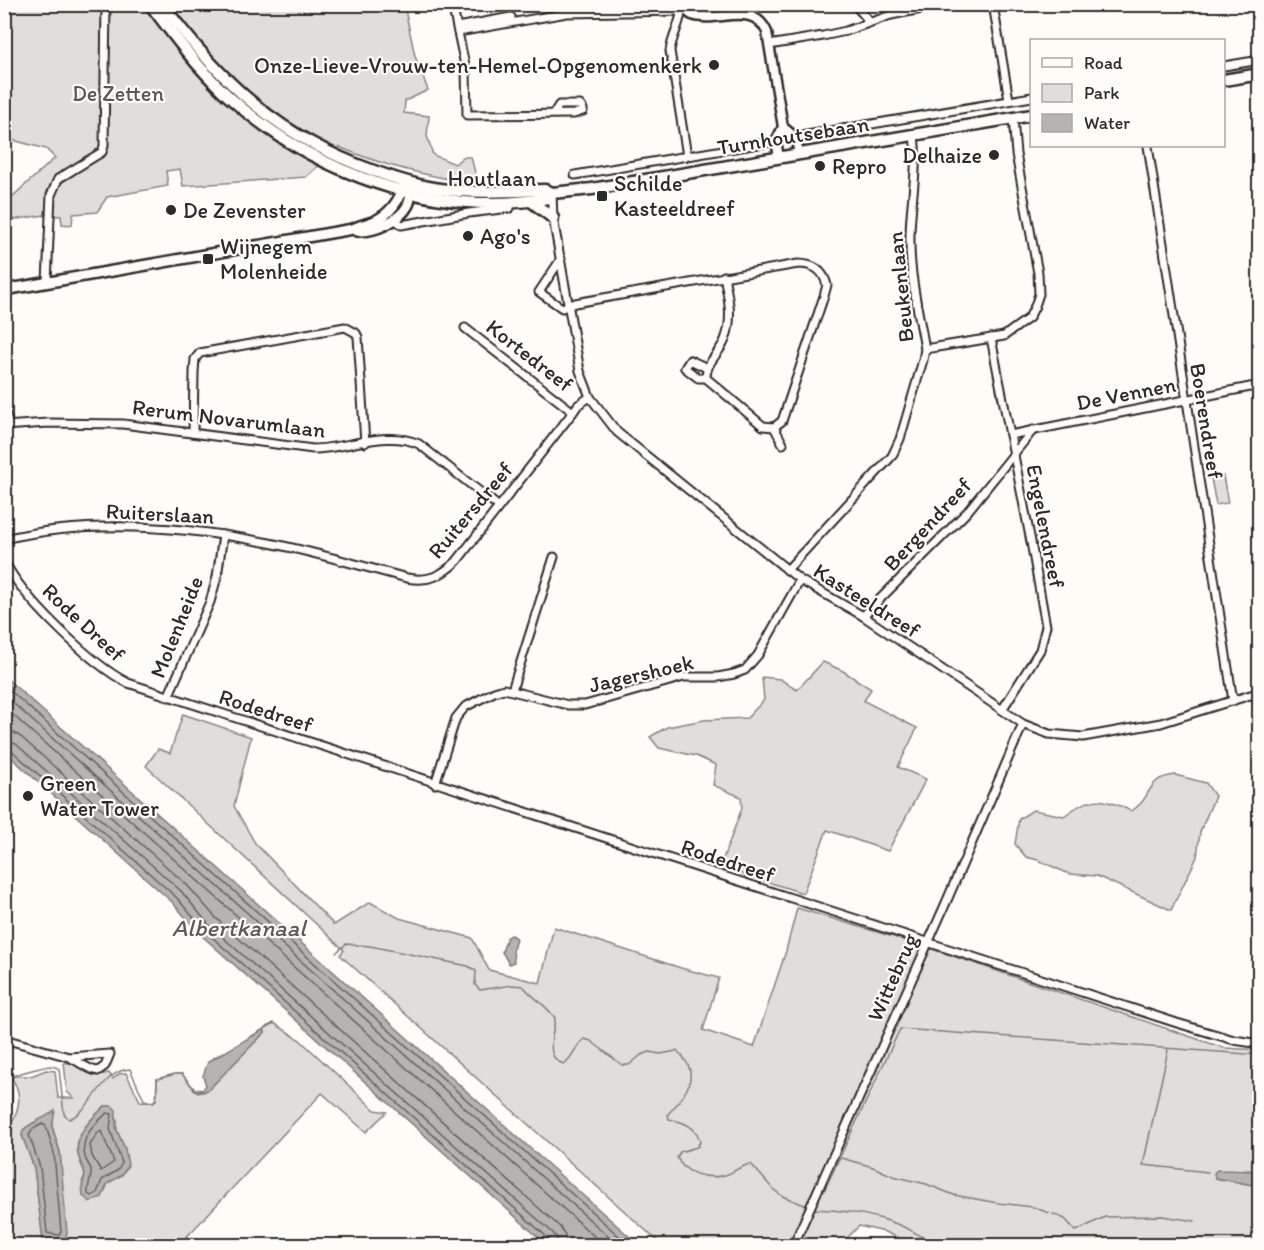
<svg xmlns="http://www.w3.org/2000/svg" width="1264" height="1250" font-family="Itim,sans-serif">
	<style>
		.green { fill: #dfdeda; stroke: #858482; stroke-width: 1.5; fill-rule: evenodd }
		.water { fill: #b5b4b1; stroke: #7e7d7b; stroke-width: 1.5 }
		.lines { fill: none; stroke-linecap: round; stroke-linejoin: round }
		.shore { stroke: #626261; stroke-width: 1.5 }
		.stream { stroke: #7e7d7b; stroke-width: 1.5 }
		.minor-casing { stroke: #2b2b2b; stroke-width: 11 }
		.tertiary-casing { stroke: #2b2b2b; stroke-width: 13 }
		.secondary-casing { stroke: #2b2b2b; stroke-width: 14 }
		.primary-casing { stroke: #2b2b2b; stroke-width: 15 }
		.minor { stroke: #fdfcf7; stroke-width: 7 }
		.tertiary { stroke: #fdfcf7; stroke-width: 8 }
		.secondary { stroke: #fdfcf7; stroke-width: 9 }
		.primary { stroke: #fdfcf7; stroke-width: 10 }
		.poi-dot { fill: #2b2b2b; stroke: #fdfcf7; stroke-width: 2 }
		.labels { text-anchor: middle; stroke-width: 4.5; stroke-linejoin: round; paint-order: stroke }
		.poi-label { font-size: 22px; fill: #2b2b2b; stroke: #fdfcf7; text-anchor: start }
		.park-label { font-size: 22px; fill: #585857; stroke: #fdfcf7 }
		.street-label { font-size: 22px; fill: #2b2b2b; stroke: #fdfcf7 }
		.water-label { font-size: 24px; font-style: italic; fill: #5b5b5a; stroke: #fdfcf7 }
	</style>
	<rect width="100%" height="100%" fill="#fdfcf7"/>
	<filter id="ink" filterUnits="userSpaceOnUse"><feTurbulence type="fractalNoise" baseFrequency=".0167" numOctaves="2"/><feDisplacementMap in="SourceGraphic" scale="12" xChannelSelector="R" yChannelSelector="G"/><feConvolveMatrix kernelMatrix="1 2 1 2 8 2 1 2 1" color-interpolation-filters="sRGB"/></filter>
	<g filter="url(#ink)">
		<g class="green">
			<path d="M5,5H404L415,56L428,90L405,101L404,113L429,116L427,136L433,155L455,164L463,157H471L478,184C428,176 386,167 339,147L306,177L183,186L180,169L166,171L168,186L107,197L97,212L73,214L72,225L62,224L61,216L45,215L5,221V198L13,196L55,158L46,149L9,139L5,133Z"/>
			<polygon points="1223,476 1228,503 1216,505 1211,478"/>
			<polygon points="823,662 843,671 871,689 864,701 917,728 898,767 926,779 888,851 827,830 803,893 720,867 742,808 741,797 713,785 716,765 696,756 659,748 650,737 667,727 704,720 747,718 764,700 762,677 780,679 797,690"/>
			<polygon points="183,714 251,737 234,806 255,843 334,925 370,902 399,918 472,938 489,970 540,983 554,927 684,969 719,978 703,1030 754,1047 786,951 797,908 920,945 1224,1048 1259,1050 1259,1171 1247,1170 1215,1178 1259,1186 1259,1245 913,1245 885,1232 859,1226 840,1245 796,1245 810,1213 805,1212 789,1245 662,1245 340,955 344,950 146,766 158,749 170,753"/>
			<path d="M1175,775L1206,783L1215,796L1200,832L1197,857L1171,910L1097,876L1069,874L1038,860L1026,857L1015,844L1019,819L1033,810L1064,816C1090,796 1101,796 1131,811C1148,802 1147,786 1160,779C1164,777 1171,776 1175,775Z"/>
			<path d="M274,1023L300,1040L375,1110L387,1112L366,1132L322,1093L178,1246L5,1245L4,1128L11,1125C19,1109 23,1094 12,1079L14,1076H31L46,1070L55,1071L58,1098H74L67,1092L64,1062L80,1066L94,1076L109,1073L113,1079L119,1074L126,1073L140,1101L154,1102L157,1095V1079L175,1074H182L198,1093L209,1089L265,1032L264,1029ZM105,1106H109L117,1120V1131L125,1149L121,1175L108,1183L102,1197L82,1182L85,1175C84,1169 82,1166 80,1161C70,1138 89,1121 105,1106ZM54,1112L52,1126L60,1152L65,1242L43,1240L34,1168L22,1135C34,1117 40,1123 54,1112Z"/>
		</g>
		<g class="water">
			<polygon points="5,677 561,1176 639,1245 547,1245 200,934 172,902 5,752"/>
			<polygon points="511,935 516,938 513,950 514,962 509,964 502,952 507,937"/>
			<polygon points="264,1029 265,1032 209,1089 204,1092 196,1091 194,1089 203,1090 206,1085 203,1076 208,1062"/>
			<path d="M105,1106H112L116,1110V1128L125,1149L128,1165L122,1175L107,1184L102,1197L90,1202L83,1196L82,1186L85,1175C84,1169 82,1166 80,1161C71,1137 89,1121 105,1106Z"/>
			<path d="M55,1110L52,1127L60,1152L67,1233L65,1242L43,1240L34,1168L22,1135L23,1130C33,1121 45,1119 55,1110Z"/>
			<polygon points="1217,1170 1259,1171 1259,1186 1215,1178 1214,1173"/>
		</g>
		<g class="lines">
			<g class="shore">
				<polyline points="4,685 630,1246"/>
				<polyline points="4,695 619,1246"/>
				<polyline points="4,707 605,1246"/>
				<polyline points="4,731 13,732 21,737 187,885 216,918 560,1227 565,1235 567,1246"/>
				<polyline points="4,740 16,744 181,891 209,925 553,1233 557,1238 558,1246"/>
				<polyline points="4,748 11,750 176,897 204,930 548,1238 551,1246"/>
				<path d="M107,1113L112,1114L110,1129L122,1163L118,1170L102,1180L97,1193L91,1196L88,1194C87,1185 92,1178 91,1170C90,1165 86,1162 85,1157C79,1138 94,1125 107,1113Z"/>
				<polygon points="42,1124 46,1126 54,1153 61,1232 59,1235 47,1233 40,1167 29,1135 33,1129"/>
				<polygon points="101,1131 114,1162 101,1171 92,1156 90,1145 97,1134"/>
			</g>
			<g class="stream">
				<path d="M336,953L346,944L370,946L468,966L476,971L475,985L480,990L512,985L523,986C533,998 547,1006 555,1018C554,1034 543,1058 564,1064C573,1058 575,1046 584,1039L591,1041L622,1065H629L641,1055L650,1052L660,1054L677,1051C703,1073 686,1095 668,1114L669,1119C683,1122 697,1126 700,1142L697,1147L680,1152L677,1157C683,1173 705,1179 721,1176C733,1174 740,1165 751,1164L773,1189L782,1196L807,1206"/>
				<polyline points="247,1039 274,1023"/>
				<polyline points="1168,1050 1143,1165 1208,1172"/>
				<polyline points="210,1060 224,1052"/>
				<path d="M4,1124L9,1121C12,1105 14,1092 10,1077C15,1074 43,1067 50,1066C55,1066 55,1067 59,1069L64,1114L69,1119C94,1109 102,1070 130,1069L144,1100L151,1102L156,1100L157,1079L175,1074H182L194,1089L202,1090"/>
				<polyline points="841,1158 873,1167 893,1176 926,1184 954,1195 998,1203 1033,1207 1049,1213"/>
				<polyline points="824,1191 900,1029 1260,1055"/>
				<path d="M812,1209C854,1210 901,1218 935,1246"/>
				<polyline points="1053,1214 1065,1219 1076,1231 1105,1217 1162,1216 1195,1221"/>
			</g>
			<defs>
				<g id="minor">
					<polyline points="452,4 466,70 467,115 574,114 583,111 583,109 580,105 559,105 554,113"/>
					<polyline points="854,4 870,22"/>
					<polyline points="993,4 1009,100"/>
					<path d="M682,7C681,23 672,36 670,51L687,156"/>
					<polyline points="585,8 669,4"/>
					<polyline points="457,27 511,17"/>
					<polyline points="458,32 567,13 682,11"/>
					<polyline points="769,45 823,36 846,31 891,15 948,4"/>
					<polyline points="1224,66 1260,60"/>
					<polyline points="795,137 1032,97"/>
					<polyline points="1148,146 1233,701"/>
					<polyline points="575,175 776,141"/>
					<polyline points="552,194 553,218 580,371 590,397 617,432 800,580 863,616 1023,724 1049,734 1083,737 1161,723 1260,692"/>
					<polyline points="395,218 401,225 469,213 510,208"/>
					<path d="M561,259L539,292L562,308L575,303L798,264C814,264 823,270 827,285L824,296L782,421L774,427L763,426L706,378C705,362 722,352 726,337C733,317 728,296 724,276"/>
					<polyline points="47,282 51,195 58,179 102,152 104,146 106,4"/>
					<polyline points="465,328 573,412"/>
					<polyline points="991,338 1031,542 1046,626 1040,650 1002,710"/>
					<polyline points="925,349 1004,336 1029,318 1035,306 1039,294 1038,273 1016,154 1013,118"/>
					<polyline points="706,378 698,378 685,368 690,360 707,368"/>
					<polyline points="4,408 9,426"/>
					<path d="M4,426L48,423L123,424L313,449C347,449 386,429 419,444L498,506"/>
					<polyline points="774,427 783,444"/>
					<polyline points="193,433 194,372 195,359 200,353 345,327 356,333 358,337 365,443"/>
					<polyline points="1010,435 1260,385"/>
					<path d="M4,539C89,519 184,526 269,543C315,552 361,566 407,578C429,582 441,576 457,561L573,412L578,405L590,397"/>
					<path d="M4,560C21,597 92,665 128,683L1177,1023L1234,1040L1260,1044"/>
					<path d="M787,570L892,456L900,439L923,360L925,349C919,314 910,278 910,243C909,207 919,171 914,135"/>
					<polyline points="863,616 967,512 1033,430"/>
					<polyline points="512,690 554,557"/>
					<polyline points="168,697 210,602 217,577 223,535"/>
					<polyline points="435,784 456,718 465,707 494,692 504,689 568,705 585,705 684,677 718,677 734,674 745,670 758,655 800,580"/>
					<polyline points="4,1039 69,1057"/>
					<path d="M110,1054L105,1066L98,1071C87,1070 79,1061 69,1057Z"/>
					<polyline points="793,1246 945,905 1023,724"/>
				</g>
				<g id="tertiary">
					<path d="M682,4C685,8 687,13 692,15C716,24 753,0 767,32L783,127L795,137L799,153"/>
					<polyline points="779,157 776,141 783,127"/>
				</g>
				<g id="secondary">
					<path d="M357,231C374,232 400,221 408,205C411,199 411,192 413,186"/>
					<path d="M4,290L353,229C360,225 368,224 375,221C390,214 400,199 405,184"/>
				</g>
				<g id="primary">
					<path d="M150,4C174,36 198,68 227,95C310,171 435,219 548,198L552,193"/>
					<path d="M162,4C222,84 279,137 374,171C396,179 418,186 440,189C476,194 510,191 545,190L552,193L592,189L1032,115"/>
					<polyline points="1224,80 1260,74"/>
					<polyline points="531,201 553,218"/>
				</g>
			</defs>
			<use href="#minor" class="minor-casing"/>
			<use href="#tertiary" class="tertiary-casing"/>
			<use href="#secondary" class="secondary-casing"/>
			<use href="#primary" class="primary-casing"/>
			<use href="#minor" class="minor"/>
			<use href="#tertiary" class="tertiary"/>
			<use href="#secondary" class="secondary"/>
			<use href="#primary" class="primary"/>
		</g>
	</g>
	<g class="poi-dot">
		<circle cx="714" cy="65" r="6"/>
		<circle cx="994" cy="155" r="6"/>
		<circle cx="820" cy="166" r="6"/>
		<rect x="596" y="190" width="12" height="12" rx="3"/>
		<circle cx="171" cy="210" r="6"/>
		<circle cx="468" cy="236" r="6"/>
		<rect x="202" y="253" width="12" height="12" rx="3"/>
		<circle cx="28" cy="796" r="6"/>
	</g>
	<g class="labels">
		<g class="poi-label">
			<text x="702" y="73" text-anchor="end">Onze-Lieve-Vrouw-ten-Hemel-Opgenomenkerk</text>
			<text x="982" y="163" text-anchor="end">Delhaize</text>
			<text x="832" y="174">Repro</text>
			<text x="614" y="191">Schilde<tspan x="614" dy="25">Kasteeldreef</tspan></text>
			<text x="183" y="218">De Zevenster</text>
			<text x="480" y="244">Ago's</text>
			<text x="220" y="254">Wijnegem<tspan x="220" dy="25">Molenheide</tspan></text>
			<text x="40" y="791">Green<tspan x="40" dy="25">Water Tower</tspan></text>
		</g>
		<g class="park-label">
			<text x="118" y="101">De Zetten</text>
		</g>
		<g class="street-label">
			<text transform="translate(793 135) rotate(-9)" y="8">Turnhoutsebaan</text>
			<text x="492" y="186">Houtlaan</text>
			<text transform="translate(900 287) rotate(-96)" y="8">Beukenlaan</text>
			<text transform="translate(530 355) rotate(38)" y="8">Kortedreef</text>
			<text transform="translate(1126 393) rotate(-11)" y="8">De Vennen</text>
			<text transform="translate(229 418) rotate(7)" y="8">Rerum Novarumlaan</text>
			<text transform="translate(1207 421) rotate(81)" y="8">Boerendreef</text>
			<text transform="translate(470 510) rotate(-50)" y="8">Ruitersdreef</text>
			<text transform="translate(160 513) rotate(3)" y="8">Ruiterslaan</text>
			<text transform="translate(927 524) rotate(-47)" y="8">Bergendreef</text>
			<text transform="translate(1046 526) rotate(79)" y="8">Engelendreef</text>
			<text transform="translate(867 600) rotate(32)" y="8">Kasteeldreef</text>
			<text transform="translate(84 622) rotate(43)" y="8">Rode Dreef</text>
			<text transform="translate(176 627) rotate(-68)" y="8">Molenheide</text>
			<text transform="translate(641 673) rotate(-13)" y="8">Jagershoek</text>
			<text transform="translate(266 710) rotate(18)" y="8">Rodedreef</text>
			<text transform="translate(728 860) rotate(18)" y="8">Rodedreef</text>
			<text transform="translate(892 977) rotate(-66)" y="8">Wittebrug</text>
		</g>
		<g class="water-label">
			<text x="239" y="936">Albertkanaal</text>
		</g>
	</g>
	<rect width="1264" height="1250" fill="none" stroke="#fdfcf7" stroke-width="24"/>
	<rect x="12" y="12" width="1240" height="1226" fill="none" stroke="#2b2b2b" stroke-width="2" filter="url(#ink)"/>
	<rect x="1030" y="39" width="195" height="108" fill="#fdfcf7" stroke="#a9a8a5" stroke-width="1.5"/>
	<rect x="1042" y="58" width="30" height="9" fill="#fdfcf7" stroke="#a9a8a5" stroke-width="1.5"/>
	<text x="1084" y="69" font-size="18" fill="#2b2b2b">Road</text>
	<rect x="1042" y="84" width="30" height="18" fill="#dfdeda" stroke="#a9a8a5" stroke-width="1.5"/>
	<text x="1084" y="99" font-size="18" fill="#2b2b2b">Park</text>
	<rect x="1042" y="114" width="30" height="18" fill="#b5b4b1" stroke="#a9a8a5" stroke-width="1.5"/>
	<text x="1084" y="129" font-size="18" fill="#2b2b2b">Water</text>
</svg>
